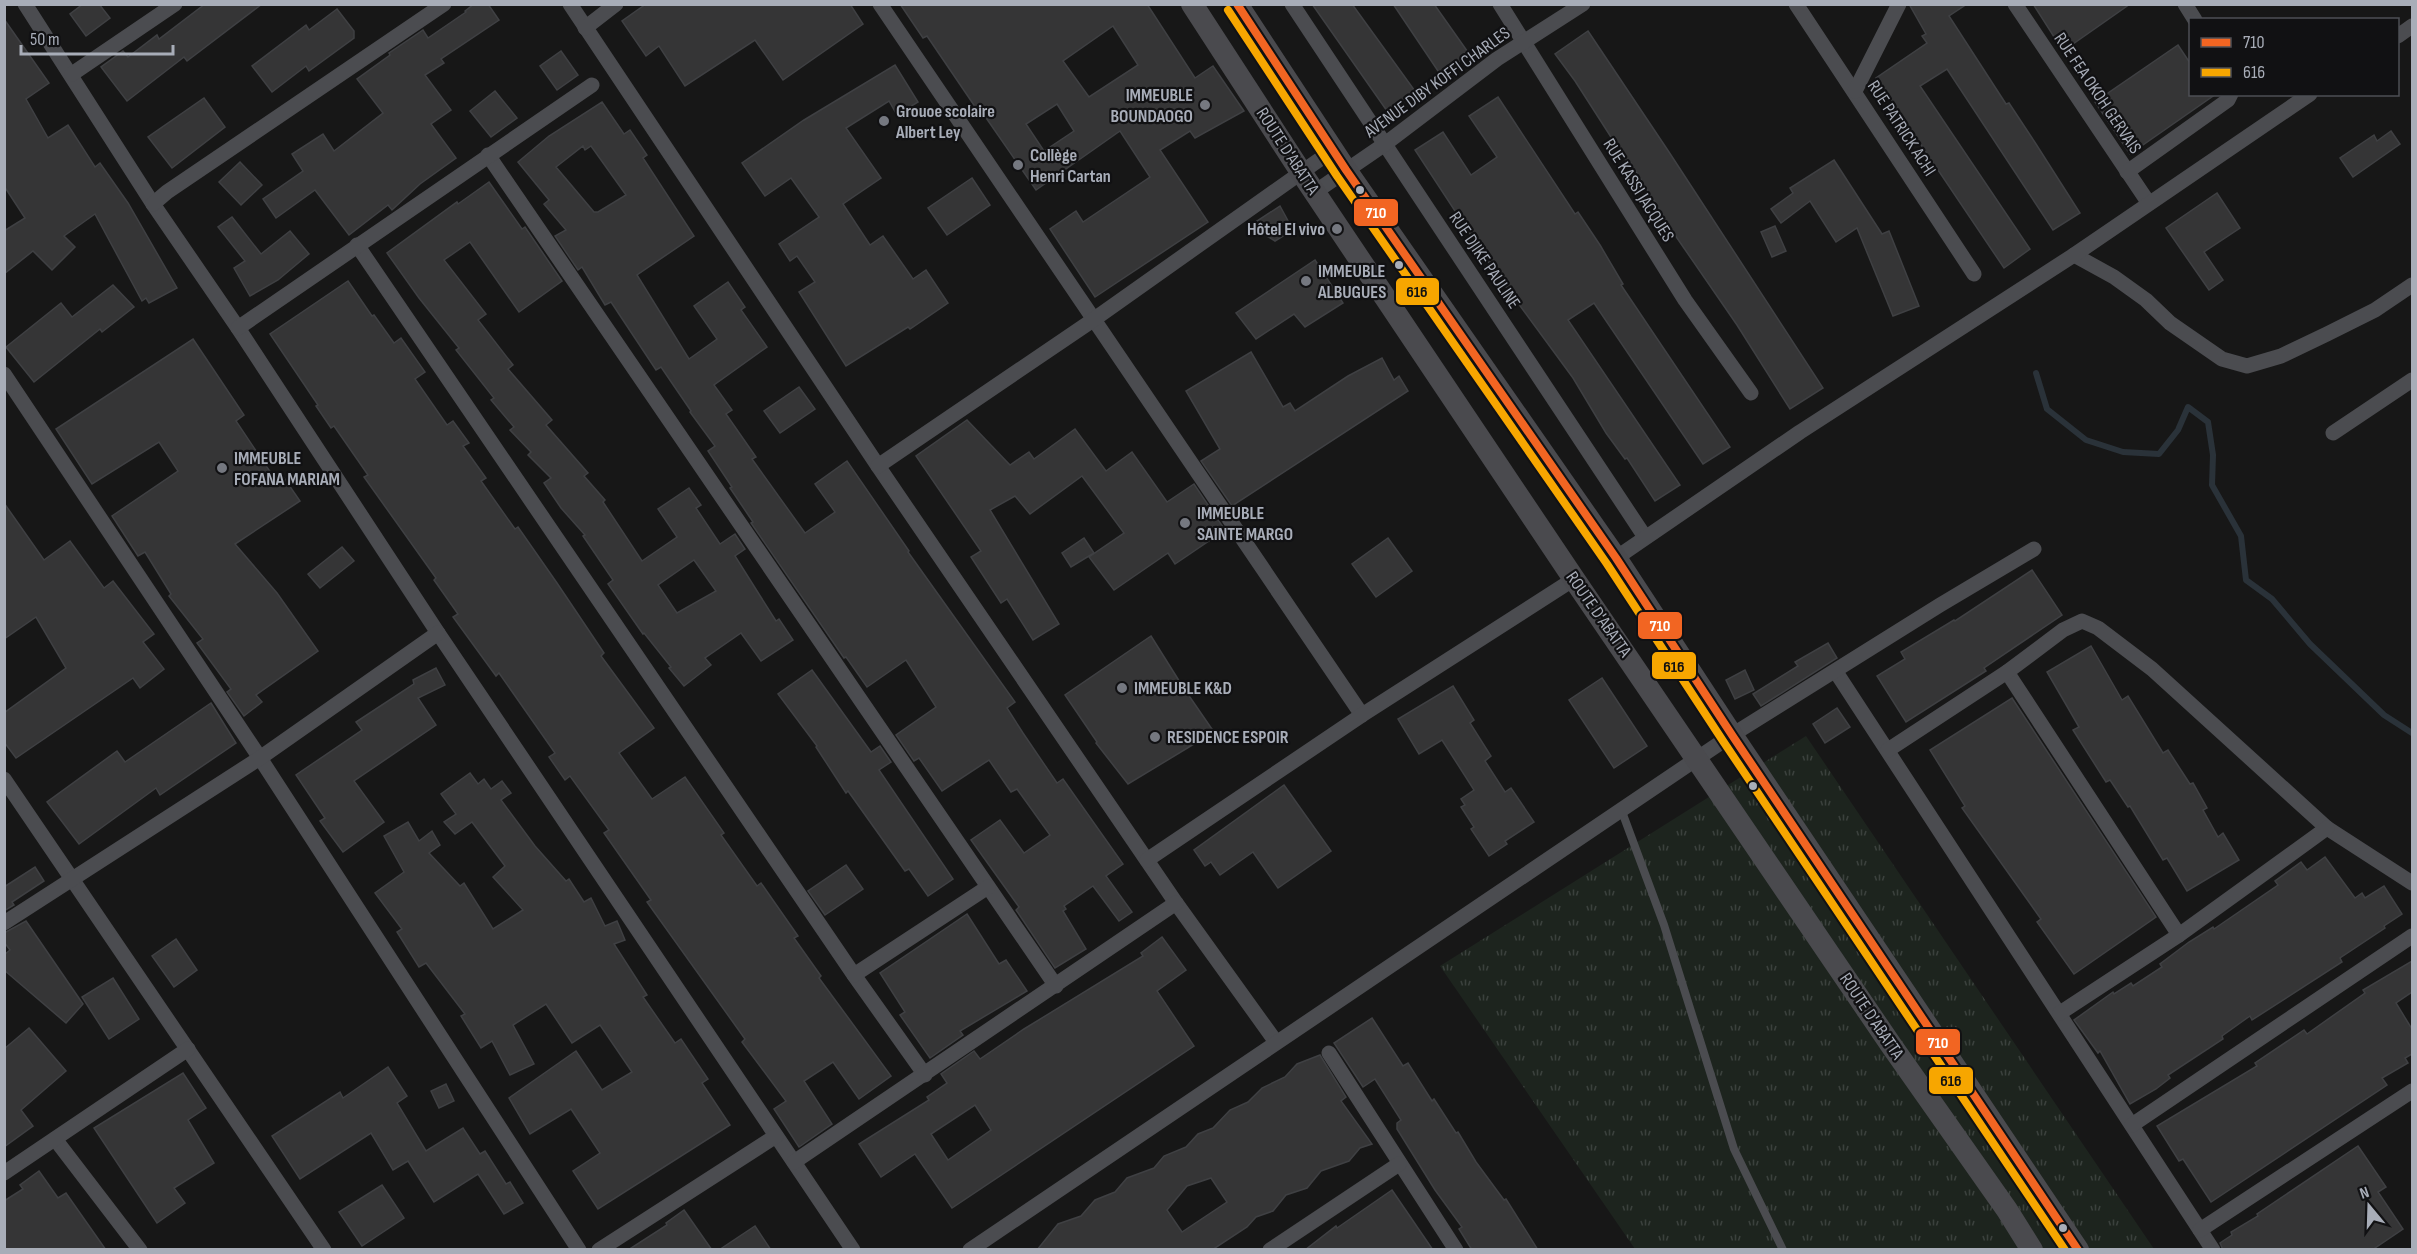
<svg xmlns="http://www.w3.org/2000/svg" width="2417" height="1254" font-family="'Sofia Sans Condensed',sans-serif">
	<style>
		.grass { fill: url(#grass-tufts) }
		.lines { fill: none; stroke-linecap: round; stroke-linejoin: round }
		.stream { stroke: #2a3239; stroke-width: 6 }
		.building { fill: #353536; stroke: #3f4043; stroke-width: 1.5; fill-rule: evenodd }
		.lane { stroke: #4b4c50; stroke-width: 8 }
		.street { stroke: #4b4c50; stroke-width: 15 }
		.secondary { stroke: #4a4a4e; stroke-width: 22 }
		.bus-1-casing { stroke: #111113; stroke-width: 12 }
		.bus-2-casing { stroke: #111113; stroke-width: 12 }
		.bus-1 { stroke: #f26522; stroke-width: 8 }
		.bus-2 { stroke: #f7a600; stroke-width: 8 }
		.poi-dot { fill: #757880; stroke: #111113; stroke-width: 2 }
		.bus-dot { fill: #a8adb8; stroke: #111113; stroke-width: 2 }
		.labels { text-anchor: middle; stroke-width: 4.5; stroke-linejoin: round; paint-order: stroke }
		.street-label { font-size: 18px; fill: #a8adb8; stroke: #111113 }
		.poi-label { font-size: 18px; font-weight: bold; fill: #a8adb8; stroke: #111113; text-anchor: start }
		.line-badge { stroke: #111113; stroke-width: 2 }
		.badge-label { font-size: 16px; text-anchor: middle; font-weight: bold; fill: #fff }
		.pale-badge-label { font-size: 16px; text-anchor: middle; font-weight: bold; fill: #111 }
	</style>
	<defs>
		<pattern id="grass-tufts" width="24" height="20" patternUnits="userSpaceOnUse" patternTransform="scale(1.5)"><rect width="24" height="20" fill="#1d241e"/><path d="M3 7l-1-3M5 7V3M7 7l1-3M15 17l-1-3M17 17v-4M19 17l1-3" fill="none" stroke="#3b413d"/></pattern>
	</defs>
	<rect width="100%" height="100%" fill="#171717"/>
	<polygon class="grass" points="1806,736 2154,1249 1635,1249 1440,966"/>
	<g class="lines">
		<polyline class="stream" points="2036,373 2047,409 2086,440 2123,452 2159,454 2178,430 2188,407 2208,422 2213,455 2212,485 2241,536 2246,580 2272,599 2310,644 2384,715 2412,733"/>
	</g>
	<g class="building">
		<polygon points="83,4 99,4 110,18 86,36 70,14"/>
		<polygon points="205,4 262,4 187,61 184,57 127,101 101,67 123,51 128,57 157,35 159,39"/>
		<polygon points="474,4 488,4 499,20 441,59 444,63 425,75 451,110 431,124 456,158 420,184 392,210 388,205 349,235 315,190 276,218 263,199 303,171 292,154 323,134 334,151 383,113 357,79 390,55 389,53 423,30 428,38 466,12 465,11"/>
		<polygon points="646,4 850,4 863,24 783,80 755,40 685,86 659,46 646,56 622,21"/>
		<path d="M900,4H1147L1195,78L1213,66L1244,111L1195,138L1190,131L1160,150L1208,222L1095,297L1050,229L1076,211L1083,222L1150,177L1120,131L1036,190L982,112L980,114L927,36L923,38ZM1113,26L1138,65L1089,97L1063,61ZM1057,104L1074,131L1044,151L1026,124Z"/>
		<polygon points="1312,4 1352,4 1415,91 1387,111"/>
		<polygon points="1393,4 1434,4 1470,55 1440,74"/>
		<polygon points="1909,4 1967,4 1949,16 2006,104 2009,103 2036,144 2080,213 2053,230 1947,69 1920,86 2030,249 2004,268 1876,78 1927,43 1922,36 1926,34"/>
		<polygon points="2033,4 2130,4 2063,51"/>
		<polygon points="337,9 354,31 354,38 309,71 306,66 272,92 252,66 306,25 309,30"/>
		<polygon points="4,19 49,83 26,99 48,138 68,125 95,167 100,163 128,203 177,288 149,303 146,298 142,301 95,214 64,236 75,247 52,270 33,251 4,274 4,231 25,218 4,186"/>
		<polygon points="1588,31 1669,152 1823,388 1790,409 1737,325 1677,238 1629,160 1627,162 1575,81 1555,54"/>
		<polygon points="2178,45 2190,63 2190,94 2216,94 2130,154 2095,102"/>
		<polygon points="561,51 578,75 557,90 540,66"/>
		<polygon points="895,65 918,102 897,115 889,101 846,128 881,178 843,204 870,245 883,236 913,279 926,270 948,303 910,329 908,327 846,366 799,292 815,282 797,256 790,261 779,244 819,217 791,178 765,196 742,163 804,120"/>
		<polygon points="495,91 517,118 491,137 470,111"/>
		<polygon points="1498,97 1575,214 1578,212 1600,245 1623,284 1621,285 1730,447 1703,464 1594,303 1568,320 1680,485 1655,501 1627,458 1625,459 1606,433 1573,378 1493,269 1415,150 1443,132 1471,175 1497,157 1469,116"/>
		<polygon points="204,98 225,127 172,168 148,137"/>
		<path d="M602,102L624,134L630,130L647,155L643,158L694,236L637,275L689,359L717,339L694,306L728,282L745,307L741,310L767,347L714,385L732,410L726,414L756,457L752,459L805,533L835,512L815,484L847,461L909,551L908,552L1015,702L1007,708L1023,733L1057,783L1063,779L1123,864L1106,876L1132,912L1119,921L1093,886L1064,906L1066,909L1063,911L1086,949L1055,968L1016,910L1019,907L971,840L1000,820L1024,853L1050,835L1017,789L1011,792L989,760L942,791L919,758L914,761L896,735L936,707L906,660L867,687L846,657L844,658L751,523L753,522L730,488L732,487L708,451L715,446L690,412L691,411L661,367L656,370L611,302L605,305L582,267L578,270L555,236L566,230L544,204L549,200L518,162L549,136ZM583,146L585,150L591,146L626,195L598,212H594L556,167Z"/>
		<polygon points="2391,131 2400,144 2353,177 2340,158 2374,135 2377,141"/>
		<polygon points="1834,160 1882,234 1889,231 1919,306 1893,316 1857,228 1836,242 1810,201 1781,223 1771,209 1793,193 1790,188"/>
		<polygon points="240,162 262,185 241,205 219,182"/>
		<polygon points="972,178 990,205 947,235 928,208"/>
		<path d="M489,182L522,229L525,227L562,281L519,312L470,242L444,260L486,314L478,320L513,365L508,369L552,420L546,425L588,473L584,476L605,500L603,502L642,561L677,537L658,509L689,488L701,505L696,508L720,544L735,534L745,549L735,556L776,621L779,619L793,640L761,661L741,633L705,658L711,665L684,686L669,668L671,667L644,633L643,634L608,584L613,580L583,536L585,535L561,508L544,483L551,478L528,455L531,452L510,430L514,427L491,400L494,398L456,350L459,348L419,298L387,253L457,202L458,204ZM694,560L716,591L677,613L658,585Z"/>
		<polygon points="2217,193 2240,228 2204,252 2223,280 2209,290 2166,228"/>
		<polygon points="1280,206 1293,230 1275,241 1265,235 1257,221"/>
		<polygon points="232,217 261,254 290,231 309,254 278,280 250,296 234,268 245,261 218,227"/>
		<polygon points="1775,226 1786,251 1772,257 1761,232"/>
		<polygon points="1315,260 1343,303 1305,327 1294,314 1256,339 1236,313"/>
		<polygon points="348,281 372,316 374,315 394,343 401,338 425,372 415,379 447,425 453,421 469,443 463,446 486,478 481,481 515,529 518,527 557,583 604,653 601,656 654,728 619,753 652,799 685,777 724,833 721,835 757,886 761,883 798,936 794,938 821,976 819,978 891,1076 859,1099 833,1062 804,1081 832,1124 799,1147 774,1109 786,1101 742,1042 745,1039 647,902 651,900 604,833 609,830 570,776 565,780 549,757 555,753 499,673 496,676 453,617 458,614 434,580 436,578 364,477 368,475 334,426 331,428 316,406 318,405 270,334"/>
		<polygon points="113,285 134,307 102,332 100,329 34,382 6,347 61,303 72,317"/>
		<polygon points="193,339 244,415 236,421 273,476 280,472 300,501 235,544 277,593 318,651 256,695 262,702 244,716 227,692 231,689 197,643 203,639 169,596 171,594 145,552 138,556 112,516 178,471 159,442 92,484 56,429"/>
		<polygon points="1251,352 1283,407 1290,403 1295,411 1348,376 1382,358 1394,380 1399,376 1408,391 1232,506 1201,461 1220,449 1186,391"/>
		<polygon points="799,387 815,409 780,433 764,411"/>
		<polygon points="967,420 1010,465 1029,452 1034,459 1075,429 1106,471 1132,452 1167,502 1194,484 1225,530 1175,564 1168,553 1114,590 1089,557 1124,533 1082,476 1030,514 1015,496 990,510 1059,624 1033,640 1007,599 1001,603 971,557 981,551 916,456"/>
		<polygon points="4,503 44,560 70,541 104,588 113,581 154,634 143,642 164,669 140,688 133,678 16,758 4,742 4,713 66,668 36,617 4,639"/>
		<polygon points="1084,538 1094,553 1071,567 1062,553"/>
		<polygon points="1388,538 1412,571 1376,597 1352,564"/>
		<polygon points="342,547 354,561 320,588 308,574"/>
		<polygon points="2032,570 2062,615 1984,668 1986,671 1906,722 1877,676 1905,659 1901,652 1954,620 1955,621"/>
		<polygon points="1151,636 1183,687 1214,732 1128,784 1096,743 1097,742 1065,695"/>
		<polygon points="1828,643 1837,658 1761,706 1753,694 1798,666 1795,662"/>
		<polygon points="2091,646 2122,700 2128,696 2163,753 2168,750 2190,784 2193,783 2207,808 2203,810 2218,837 2223,833 2239,860 2187,891 2167,858 2163,860 2130,806 2128,807 2110,780 2106,782 2073,730 2079,727 2047,672"/>
		<polygon points="436,668 445,685 418,698 436,725 354,781 384,822 343,852 320,821 325,818 296,775 362,730 356,722 414,684 413,680"/>
		<polygon points="812,670 871,752 880,746 891,762 879,770 953,879 928,896 909,869 905,871 848,791 846,793 816,747 817,746 778,694"/>
		<polygon points="1745,670 1754,690 1735,699 1726,680"/>
		<polygon points="1602,678 1647,746 1614,768 1569,700"/>
		<polygon points="1453,686 1474,720 1470,723 1491,756 1485,761 1505,792 1511,788 1534,822 1505,841 1507,844 1489,856 1471,829 1474,827 1461,807 1465,805 1461,799 1474,790 1442,740 1419,754 1398,719"/>
		<polygon points="2012,698 2156,917 2074,974 2037,922 2041,919 1962,808 1965,806 1930,750"/>
		<polygon points="211,703 236,743 160,795 156,788 79,844 47,802 117,751 125,762"/>
		<polygon points="1837,708 1850,727 1825,743 1813,724"/>
		<polygon points="470,773 478,784 484,779 491,789 502,781 511,793 501,800 535,846 566,881 569,879 584,902 591,898 605,926 617,921 625,940 614,944 647,995 643,997 675,1043 681,1039 708,1079 702,1083 730,1125 598,1209 573,1171 600,1153 571,1109 530,1134 509,1098 576,1051 602,1090 632,1072 600,1025 572,1043 546,1004 513,1025 534,1064 510,1075 492,1041 481,1048 461,1016 465,1014 426,963 419,967 397,932 402,929 375,893 404,872 384,836 408,822 419,841 432,831 440,845 429,853 460,886 464,883 493,929 523,910 493,877 505,866 472,822 455,834 444,822 456,814 441,794"/>
		<polygon points="1284,785 1331,851 1278,888 1253,852 1220,875 1211,862 1205,866 1194,850"/>
		<polygon points="2325,857 2355,898 2362,893 2365,898 2384,886 2402,914 2384,926 2385,928 2340,958 2342,962 2252,1020 2250,1016 2222,1036 2223,1039 2168,1075 2170,1078 2156,1089 2130,1104 2100,1051 2098,1053 2074,1020 2113,992 2114,994 2131,983 2133,986 2162,967 2160,964 2189,942 2213,927 2214,929 2278,885 2275,881 2301,862 2307,870"/>
		<polygon points="846,865 863,889 825,915 808,891"/>
		<polygon points="35,867 44,881 12,902 14,905 4,911 4,887"/>
		<polygon points="967,914 999,964 1006,960 1027,991 960,1031 963,1035 930,1058 900,1015 905,1012 880,973"/>
		<polygon points="26,921 83,1004 66,1023 4,970 4,955 10,950 4,942 4,933"/>
		<path d="M1162,937L1186,970L1157,991L1194,1046L952,1208L915,1154L881,1177L859,1144L929,1100L927,1097L947,1083L941,1074L974,1051L980,1059L1024,1029L1143,956L1141,953ZM975,1105L991,1130L948,1160L931,1134Z"/>
		<polygon points="176,939 197,970 174,987 152,956"/>
		<polygon points="2412,961 2412,992 2396,1003 2412,1029 2412,1054 2405,1058 2408,1063 2382,1078 2387,1085 2211,1202 2183,1159 2179,1161 2157,1126 2257,1066 2255,1063 2304,1030 2307,1034 2365,993 2363,990"/>
		<polygon points="113,978 139,1019 109,1039 82,997"/>
		<polygon points="1372,1018 1403,1066 1408,1063 1432,1101 1434,1099 1456,1133 1458,1132 1476,1162 1504,1200 1506,1199 1538,1250 1472,1250 1459,1229 1462,1227 1435,1190 1397,1129 1397,1123 1401,1120 1375,1079 1363,1087 1334,1043"/>
		<polygon points="29,1028 66,1071 21,1110 33,1126 4,1147 4,1049"/>
		<path d="M1320,1055L1346,1097L1341,1101L1372,1144L1360,1148L1349,1161L1321,1171L1307,1188L1286,1195L1273,1211L1256,1217L1247,1227L1212,1250H1037L1058,1224L1081,1216L1095,1200L1115,1192L1127,1178L1154,1168L1164,1156L1186,1147L1198,1134L1213,1128L1230,1110L1248,1102L1262,1088L1285,1077L1297,1064ZM1211,1178L1227,1202L1182,1232L1167,1210L1187,1186Z"/>
		<polygon points="388,1067 407,1096 397,1103 426,1151 463,1128 480,1154 485,1151 506,1184 510,1182 523,1203 504,1214 478,1174 434,1202 408,1161 393,1170 371,1133 300,1179 272,1136 340,1092 343,1098"/>
		<polygon points="183,1073 206,1108 188,1120 214,1163 174,1188 185,1203 157,1223 94,1128"/>
		<polygon points="446,1084 454,1101 439,1108 431,1091"/>
		<polygon points="2358,1146 2386,1187 2378,1192 2403,1229 2372,1250 2223,1250 2220,1243 2232,1235 2231,1232 2258,1216 2257,1214"/>
		<polygon points="39,1171 58,1198 66,1193 106,1250 4,1250 4,1201 23,1189 20,1185"/>
		<polygon points="382,1185 404,1218 362,1246 339,1212"/>
		<polygon points="1392,1190 1433,1250 1305,1250 1336,1226 1337,1228"/>
		<polygon points="684,1210 712,1250 628,1250 667,1225 666,1223"/>
		<polygon points="755,1226 771,1250 719,1250"/>
	</g>
	<g class="lines">
		<polyline class="lane" points="1621,809 1664,925 1734,1149 1783,1250"/>
		<g class="street">
			<polyline points="25,4 153,204 238,328 438,633 853,1250"/>
			<polyline points="570,4 878,466 1176,903 1276,1042"/>
			<polyline points="880,4 1362,715"/>
			<polyline points="1292,4 1645,537"/>
			<polyline points="1500,4 1685,300 1751,393"/>
			<polyline points="1796,4 1974,274"/>
			<polyline points="2015,4 2148,202"/>
			<polyline points="2185,4 2195,20"/>
			<polyline points="585,28 616,4"/>
			<polyline points="2398,36 2412,26"/>
			<polyline points="72,74 175,4"/>
			<polyline points="1855,91 1899,4"/>
			<polyline points="488,155 1056,986"/>
			<polyline points="2127,172 2228,100 2231,94"/>
			<polyline points="1315,192 1385,144 1497,59 1583,4"/>
			<polyline points="153,204 167,192 444,4"/>
			<polyline points="357,245 854,975 925,1075"/>
			<polyline points="2074,255 2114,277 2146,300 2170,323 2222,359 2247,366 2281,356 2327,334 2375,310 2412,285"/>
			<polyline points="238,328 592,85"/>
			<polyline points="4,374 260,758 579,1250"/>
			<polyline points="2333,433 2412,380"/>
			<polyline points="878,466 1093,320 1333,150"/>
			<polyline points="1616,558 1800,432 2074,255 2310,94"/>
			<polyline points="1836,672 2213,1250"/>
			<polyline points="2007,672 2179,935"/>
			<polyline points="1888,750 2007,672 2063,630 2082,621 2098,628 2152,669 2327,828 2412,883"/>
			<polyline points="4,779 324,1250"/>
			<polyline points="1147,860 1362,715 1574,579"/>
			<polyline points="4,923 260,758 438,633"/>
			<polyline points="854,975 988,887"/>
			<polyline points="2060,1013 2179,935 2327,828"/>
			<polyline points="1329,1053 1456,1250"/>
			<polyline points="2132,1125 2412,936"/>
			<polyline points="55,1139 140,1250"/>
			<polyline points="794,1162 1176,903"/>
			<polyline points="4,1173 188,1049"/>
			<polyline points="2200,1230 2412,1091"/>
			<polyline points="599,1250 776,1136"/>
			<polyline points="970,1250 1732,735 1940,605 2034,549"/>
			<polyline points="1270,1250 1399,1164"/>
		</g>
		<g class="secondary">
			<polyline points="1192,4 1301,172 1574,579 1891,1045 2007,1210 2032,1250"/>
			<polyline points="1237,4 1346,170 1616,558 1732,735 2078,1250"/>
		</g>
		<defs>
			<polyline id="bus-1" points="1237,4 1346,170 1616,558 1732,735 2078,1250"/>
			<polyline id="bus-2" points="1228,10 1337,176 1607,564 1723,741 2065,1250"/>
		</defs>
		<use href="#bus-1" class="bus-1-casing"/>
		<use href="#bus-2" class="bus-2-casing"/>
		<use href="#bus-1" class="bus-1"/>
		<use href="#bus-2" class="bus-2"/>
	</g>
	<g class="poi-dot">
		<circle cx="1205" cy="105" r="6"/>
		<circle cx="884" cy="121" r="6"/>
		<circle cx="1018" cy="165" r="6"/>
		<circle cx="1337" cy="229" r="6"/>
		<circle cx="1306" cy="281" r="6"/>
		<circle cx="222" cy="468" r="6"/>
		<circle cx="1185" cy="523" r="6"/>
		<circle cx="1122" cy="688" r="6"/>
		<circle cx="1155" cy="737" r="6"/>
	</g>
	<g class="bus-dot">
		<circle cx="1360" cy="190" r="5"/>
		<circle cx="1399" cy="265" r="5"/>
		<circle cx="1753" cy="786" r="5"/>
		<circle cx="2063" cy="1228" r="5"/>
	</g>
	<g class="labels">
		<g class="street-label">
			<text transform="translate(1437 82) rotate(-36)" y="6">AVENUE DIBY KOFFI CHARLES</text>
			<text transform="translate(2098 93) rotate(56)" y="6">RUE FEA OKOH GERVAIS</text>
			<text transform="translate(1902 128) rotate(57)" y="6">RUE PATRICK ACHI</text>
			<text transform="translate(1288 151) rotate(57)" y="6">ROUTE D'ABATTA</text>
			<text transform="translate(1639 190) rotate(58)" y="6">RUE KASSI JACQUES</text>
			<text transform="translate(1485 260) rotate(56)" y="6">RUE DJIKE PAULINE</text>
			<text transform="translate(1599 614) rotate(55)" y="6">ROUTE D'ABATTA</text>
			<text transform="translate(1872 1016) rotate(56)" y="6">ROUTE D'ABATTA</text>
		</g>
		<g class="poi-label">
			<text x="1193" y="101" text-anchor="end">IMMEUBLE<tspan x="1193" dy="21">BOUNDAOGO</tspan></text>
			<text x="896" y="117">Grouoe scolaire<tspan x="896" dy="21">Albert Ley</tspan></text>
			<text x="1030" y="161">Collège<tspan x="1030" dy="21">Henri Cartan</tspan></text>
			<text x="1325" y="235" text-anchor="end">Hôtel El vivo</text>
			<text x="1318" y="277">IMMEUBLE<tspan x="1318" dy="21">ALBUGUES</tspan></text>
			<text x="234" y="464">IMMEUBLE<tspan x="234" dy="21">FOFANA MARIAM</tspan></text>
			<text x="1197" y="519">IMMEUBLE<tspan x="1197" dy="21">SAINTE MARGO</tspan></text>
			<text x="1134" y="694">IMMEUBLE K&amp;D</text>
			<text x="1167" y="743">RESIDENCE ESPOIR</text>
		</g>
	</g>
	<g class="line-badge">
		<rect x="1353" y="198" width="46" height="29" rx="6" fill="#f26522"/>
		<rect x="1395" y="277" width="45" height="29" rx="6" fill="#f7a600"/>
		<rect x="1637" y="611" width="46" height="29" rx="6" fill="#f26522"/>
		<rect x="1651" y="651" width="46" height="29" rx="6" fill="#f7a600"/>
		<rect x="1915" y="1028" width="46" height="28" rx="6" fill="#f26522"/>
		<rect x="1928" y="1066" width="46" height="29" rx="6" fill="#f7a600"/>
	</g>
	<g class="badge-label">
		<text x="1376" y="218">710</text>
		<text x="1660" y="631">710</text>
		<text x="1938" y="1048">710</text>
	</g>
	<g class="pale-badge-label">
		<text x="1417" y="297">616</text>
		<text x="1674" y="672">616</text>
		<text x="1951" y="1086">616</text>
	</g>
	<rect width="2417" height="1254" fill="none" stroke="#a8adb8" stroke-width="12"/>
	<rect x="2189" y="18" width="210" height="78" fill="#111113" stroke="#4d4f55" stroke-width="1.5"/>
	<rect x="2201" y="38" width="30" height="9" fill="#f26522" stroke="#4d4f55" stroke-width="1.5"/>
	<text x="2243" y="48" font-size="18" fill="#a8adb8">710</text>
	<rect x="2201" y="68" width="30" height="9" fill="#f7a600" stroke="#4d4f55" stroke-width="1.5"/>
	<text x="2243" y="78" font-size="18" fill="#a8adb8">616</text>
	<g transform="translate(2369 1206) rotate(341)" stroke="#111113" stroke-width="4.5" paint-order="stroke">
	<path d="M0-4.5L10 22L0 15L-10 22Z" fill="#a8adb8"/>
	<text y="-9" font-size="16" font-weight="bold" text-anchor="middle" fill="#a8adb8">N</text>
	</g>
	<path d="M21 45v9h152v-9" fill="none" stroke="#a8adb8" stroke-width="3"/>
	<text x="30" y="45" font-size="18" fill="#a8adb8" stroke="#111113" stroke-width="4.5" paint-order="stroke">50 m</text>
</svg>
